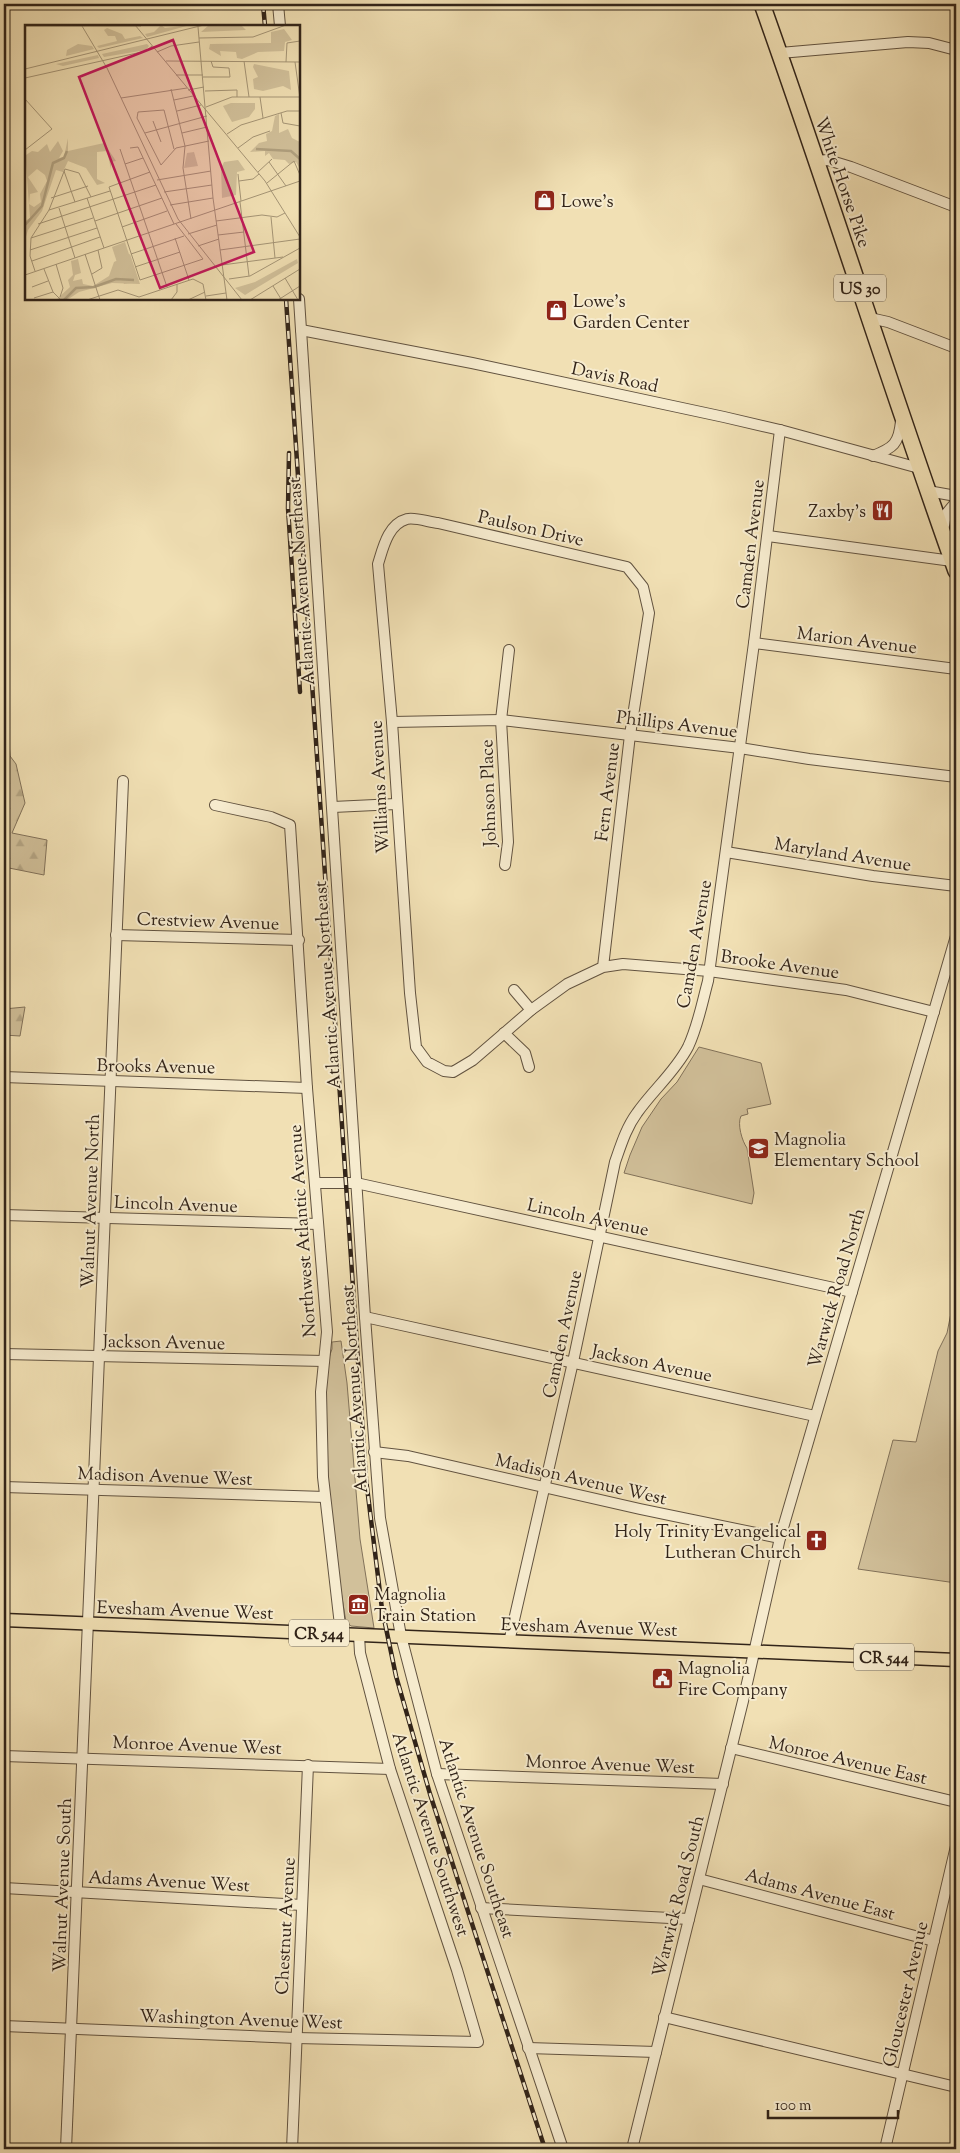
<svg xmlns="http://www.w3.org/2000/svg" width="960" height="2153" font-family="'Sorts Mill Goudy',serif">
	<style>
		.green { fill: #d1c09a; stroke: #82725a }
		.forest { fill: url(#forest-firs); stroke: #82725a }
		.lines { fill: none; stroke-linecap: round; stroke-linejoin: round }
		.minor-casing { stroke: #625340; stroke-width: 12 }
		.major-casing { stroke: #322419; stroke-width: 15 }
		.highway-casing { stroke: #322419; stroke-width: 18 }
		.minor { stroke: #f6ebce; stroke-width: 10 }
		.major { stroke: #f1e0b4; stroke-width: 12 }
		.highway { stroke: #f1e0b4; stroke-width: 15 }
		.rail-casing { stroke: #322419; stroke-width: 4.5 }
		.rail { stroke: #f6ebce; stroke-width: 2.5; stroke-dasharray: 8; stroke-linecap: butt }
		.labels { text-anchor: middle; stroke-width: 4; stroke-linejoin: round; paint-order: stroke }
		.shield { fill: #f6ebce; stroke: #6d604f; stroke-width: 1 }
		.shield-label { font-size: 16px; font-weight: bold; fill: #322419 }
		.street-label { font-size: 18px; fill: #322419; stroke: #f6ebce }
		.poi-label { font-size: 18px; fill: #322419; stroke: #f6ebce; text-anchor: start }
		.inset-river { fill: none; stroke: #b0a07f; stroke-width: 2.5 }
		.inset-road { fill: none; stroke: #a59576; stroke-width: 1 }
		.view { fill: #c2185b; fill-opacity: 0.15; stroke: #c2185b; stroke-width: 2.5 }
		.inset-edge { fill: none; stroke: #322419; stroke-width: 2.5 }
	</style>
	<defs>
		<pattern id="forest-firs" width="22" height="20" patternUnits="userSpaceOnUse" patternTransform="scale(1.25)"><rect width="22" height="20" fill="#d1c09a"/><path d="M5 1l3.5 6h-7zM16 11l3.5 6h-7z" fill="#b4a584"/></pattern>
	</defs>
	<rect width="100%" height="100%" fill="#f1e0b4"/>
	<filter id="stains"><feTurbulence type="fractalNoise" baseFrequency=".004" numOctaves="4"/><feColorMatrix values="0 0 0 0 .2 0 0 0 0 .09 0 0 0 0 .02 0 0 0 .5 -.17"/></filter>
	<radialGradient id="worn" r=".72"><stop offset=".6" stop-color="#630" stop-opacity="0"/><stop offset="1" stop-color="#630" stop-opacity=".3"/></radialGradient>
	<g class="green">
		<path d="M699,1047L761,1063L771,1104L747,1109L748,1114L741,1116C737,1124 742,1141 747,1148L754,1193L752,1204L624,1173L630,1155L642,1127L661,1099L677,1082Z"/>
		<polygon points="954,1298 956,1298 956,1583 858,1569 893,1440 916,1442 938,1351 947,1333"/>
		<polygon points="341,1341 347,1383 360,1539 374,1628 351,1626 346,1622 334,1549 323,1426 325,1369 332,1349 332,1342"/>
	</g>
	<g class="forest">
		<polygon points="4,673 10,756 16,764 25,803 12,833 47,840 44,875 4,867"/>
		<polygon points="25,1007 20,1036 4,1035 4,1009"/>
	</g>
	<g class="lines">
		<defs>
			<g id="minor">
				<polyline points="278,4 280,26"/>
				<polyline points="780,53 908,42 929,43 956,50"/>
				<polyline points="816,161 828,160 851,167 956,207"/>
				<polyline points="299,299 365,1317 380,1518 401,1636 437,1774 563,2149"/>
				<polyline points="870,318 888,322 956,348"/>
				<polyline points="301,330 472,363 724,417 780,430 919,468"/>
				<path d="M873,456C893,448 899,444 901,421"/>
				<polyline points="928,491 956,496"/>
				<polyline points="943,531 946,514 956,502"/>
				<polyline points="768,536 952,561"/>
				<polyline points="754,643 956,669"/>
				<polyline points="392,722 501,720 740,748 809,759 956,777"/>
				<polyline points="215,805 271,817 290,825 307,1088 327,1332 321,1392 323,1477 341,1634"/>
				<polyline points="333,807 396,804"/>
				<polyline points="726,852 873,876 956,886"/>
				<polyline points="505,865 508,842 501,720 509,650"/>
				<polyline points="116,935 299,940"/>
				<path d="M603,967L630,735L649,613L643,587L627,567L438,523C429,522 415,517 407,519C388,524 383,548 378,564L392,722L410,993L416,1047L427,1062L444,1071L453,1072L473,1060L531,1010L567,984L603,967L623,964L709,971L846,990L934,1012"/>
				<polyline points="514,990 531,1010"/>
				<polyline points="504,1033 525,1053 529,1067"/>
				<polyline points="4,1077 307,1088"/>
				<polyline points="315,1183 356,1183 852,1292"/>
				<polyline points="4,1215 318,1224"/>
				<polyline points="365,1317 815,1416"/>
				<polyline points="4,1354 324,1361"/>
				<polyline points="374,1452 408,1456 640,1509 780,1538"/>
				<polyline points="4,1487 325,1497"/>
				<path d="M509,1642L573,1362L615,1162C621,1145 626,1128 637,1113C653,1090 675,1072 688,1047C698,1026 702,1003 708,981L754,643L780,430"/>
				<polyline points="731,1748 956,1802"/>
				<polyline points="4,1756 390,1769"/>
				<polyline points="437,1774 723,1784"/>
				<polyline points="699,1879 934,1941"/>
				<polyline points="4,1888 302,1905"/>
				<polyline points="481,1908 689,1919"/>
				<polyline points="664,2017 956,2087"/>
				<polyline points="4,2026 296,2038 478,2042 457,1970 390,1769 360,1653 359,1635"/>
				<polyline points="528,2048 656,2052"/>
				<polyline points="66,2149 123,781"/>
				<polyline points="292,2149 308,1765"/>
				<polyline points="632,2149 743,1701 780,1538 956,936"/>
				<polyline points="885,2149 956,1846"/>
			</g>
			<polyline id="major" points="4,1620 956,1660"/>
			<path id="highway" d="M762,4C829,192 889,383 956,571"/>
		</defs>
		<use href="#minor" class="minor-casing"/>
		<use href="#major" class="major-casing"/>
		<use href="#highway" class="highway-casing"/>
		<use href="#minor" class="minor"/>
		<use href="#major" class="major"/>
		<use href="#highway" class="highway"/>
		<defs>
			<g id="rail">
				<polyline points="263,4 265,26"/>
				<polyline points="286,299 366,1479 382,1609 396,1676 430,1794 545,2149"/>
				<polyline points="289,453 288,508 300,692"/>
			</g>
		</defs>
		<use href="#rail" class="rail-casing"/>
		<use href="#rail" class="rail"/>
	</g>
	<defs>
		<symbol id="shop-square" viewBox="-11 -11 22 22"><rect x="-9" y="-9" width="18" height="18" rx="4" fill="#8f2418" stroke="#f6ebce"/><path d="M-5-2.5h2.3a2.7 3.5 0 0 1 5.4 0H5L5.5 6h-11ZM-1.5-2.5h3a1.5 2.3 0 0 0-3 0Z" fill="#fff"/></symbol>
		<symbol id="restaurant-square" viewBox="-11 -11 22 22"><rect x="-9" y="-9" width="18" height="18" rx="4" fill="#8f2418" stroke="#f6ebce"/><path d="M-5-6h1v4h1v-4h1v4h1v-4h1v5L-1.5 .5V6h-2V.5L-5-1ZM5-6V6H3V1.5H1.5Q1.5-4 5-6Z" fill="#fff"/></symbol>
		<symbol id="school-square" viewBox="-11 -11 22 22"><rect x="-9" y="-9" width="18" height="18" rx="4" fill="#8f2418" stroke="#f6ebce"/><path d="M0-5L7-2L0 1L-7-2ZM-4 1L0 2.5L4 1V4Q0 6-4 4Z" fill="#fff"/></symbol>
		<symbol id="church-square" viewBox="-11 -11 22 22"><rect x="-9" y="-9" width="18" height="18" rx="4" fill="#8f2418" stroke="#f6ebce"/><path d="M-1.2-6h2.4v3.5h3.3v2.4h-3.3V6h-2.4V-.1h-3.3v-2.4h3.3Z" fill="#fff"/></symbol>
		<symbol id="museum-square" viewBox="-11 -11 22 22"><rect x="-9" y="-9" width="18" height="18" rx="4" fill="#8f2418" stroke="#f6ebce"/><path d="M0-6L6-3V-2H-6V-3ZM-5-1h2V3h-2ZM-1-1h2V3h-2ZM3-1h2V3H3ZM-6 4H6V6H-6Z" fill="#fff"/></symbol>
		<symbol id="civic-square" viewBox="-11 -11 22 22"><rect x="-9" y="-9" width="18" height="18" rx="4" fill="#8f2418" stroke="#f6ebce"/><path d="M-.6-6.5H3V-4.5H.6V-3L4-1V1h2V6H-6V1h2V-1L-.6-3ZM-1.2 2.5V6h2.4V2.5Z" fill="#fff"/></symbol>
	</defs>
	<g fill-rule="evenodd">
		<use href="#shop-square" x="532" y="188" width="25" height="25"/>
		<use href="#shop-square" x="544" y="298" width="25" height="25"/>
		<use href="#restaurant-square" x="870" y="498" width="25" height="25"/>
		<use href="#school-square" x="746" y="1136" width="25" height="25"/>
		<use href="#church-square" x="804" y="1528" width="25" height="25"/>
		<use href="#museum-square" x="346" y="1592" width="25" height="25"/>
		<use href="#civic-square" x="650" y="1666" width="25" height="25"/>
	</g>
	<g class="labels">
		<g class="shield">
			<rect x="834" y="274.5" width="52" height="27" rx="4"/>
			<rect x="289" y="1619.5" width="60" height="27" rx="4"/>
			<rect x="854" y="1643.5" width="60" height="27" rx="4"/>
		</g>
		<g class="shield-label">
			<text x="860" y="294">US 30</text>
			<text x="319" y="1639">CR 544</text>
			<text x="884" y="1663">CR 544</text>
		</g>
		<g class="street-label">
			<text transform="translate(843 182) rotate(71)" y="6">White Horse Pike</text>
			<text transform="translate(615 377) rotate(12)" y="6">Davis Road</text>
			<text transform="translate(531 528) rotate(13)" y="6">Paulson Drive</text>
			<text transform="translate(750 544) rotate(-83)" y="6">Camden Avenue</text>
			<text transform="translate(301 581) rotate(-94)" y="6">Atlantic Avenue Northeast</text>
			<text transform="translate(857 640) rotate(7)" y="6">Marion Avenue</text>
			<text transform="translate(677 724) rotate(7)" y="6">Phillips Avenue</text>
			<text transform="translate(379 787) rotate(-93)" y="6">Williams Avenue</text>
			<text transform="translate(607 792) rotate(-83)" y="6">Fern Avenue</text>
			<text transform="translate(488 793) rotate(-92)" y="6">Johnson Place</text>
			<text transform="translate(843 854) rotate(9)" y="6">Maryland Avenue</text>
			<text transform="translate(208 921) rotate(2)" y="6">Crestview Avenue</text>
			<text transform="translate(694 944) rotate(-80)" y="6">Camden Avenue</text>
			<text transform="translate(780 964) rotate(8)" y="6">Brooke Avenue</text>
			<text transform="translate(327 985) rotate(-94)" y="6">Atlantic Avenue Northeast</text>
			<text transform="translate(156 1066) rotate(1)" y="6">Brooks Avenue</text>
			<text transform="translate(90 1201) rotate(-88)" y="6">Walnut Avenue North</text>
			<text transform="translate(176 1204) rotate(2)" y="6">Lincoln Avenue</text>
			<text transform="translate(588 1217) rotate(12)" y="6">Lincoln Avenue</text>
			<text transform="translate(302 1231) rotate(-94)" y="6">Northwest Atlantic Avenue</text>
			<text transform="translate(836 1288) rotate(-74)" y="6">Warwick Road North</text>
			<text transform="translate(562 1334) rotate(-78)" y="6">Camden Avenue</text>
			<text transform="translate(164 1342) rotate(1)" y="6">Jackson Avenue</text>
			<text transform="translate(652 1363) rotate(12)" y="6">Jackson Avenue</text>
			<text transform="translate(354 1389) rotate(-94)" y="6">Atlantic Avenue Northeast</text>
			<text transform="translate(165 1476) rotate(2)" y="6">Madison Avenue West</text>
			<text transform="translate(581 1479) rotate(13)" y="6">Madison Avenue West</text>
			<text transform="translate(185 1610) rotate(2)" y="6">Evesham Avenue West</text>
			<text transform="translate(589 1627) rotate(2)" y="6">Evesham Avenue West</text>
			<text transform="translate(197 1745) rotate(2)" y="6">Monroe Avenue West</text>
			<text transform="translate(848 1760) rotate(13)" y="6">Monroe Avenue East</text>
			<text transform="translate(610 1764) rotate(2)" y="6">Monroe Avenue West</text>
			<text transform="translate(431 1834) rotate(72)" y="6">Atlantic Avenue Southwest</text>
			<text transform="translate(477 1838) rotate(72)" y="6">Atlantic Avenue Southeast</text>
			<text transform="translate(169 1881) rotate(3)" y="6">Adams Avenue West</text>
			<text transform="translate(62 1885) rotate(-88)" y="6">Walnut Avenue South</text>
			<text transform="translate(820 1894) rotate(15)" y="6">Adams Avenue East</text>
			<text transform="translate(678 1896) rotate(-76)" y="6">Warwick Road South</text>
			<text transform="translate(285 1926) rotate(-87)" y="6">Chestnut Avenue</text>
			<text transform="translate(905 1994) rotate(-77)" y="6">Gloucester Avenue</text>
			<text transform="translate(241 2019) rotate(2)" y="6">Washington Avenue West</text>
		</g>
		<g class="poi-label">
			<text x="561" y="207">Lowe's</text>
			<text x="573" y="307">Lowe's<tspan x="573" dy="21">Garden Center</tspan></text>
			<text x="866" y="517" text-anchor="end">Zaxby's</text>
			<text x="774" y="1145">Magnolia<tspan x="774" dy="21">Elementary School</tspan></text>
			<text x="801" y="1537" text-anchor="end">Holy Trinity Evangelical<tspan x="801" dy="21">Lutheran Church</tspan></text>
			<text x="374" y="1600">Magnolia<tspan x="374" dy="21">Train Station</tspan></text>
			<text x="678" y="1674">Magnolia<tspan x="678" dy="21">Fire Company</tspan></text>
		</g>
	</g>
	<g transform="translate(25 25)">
		<rect width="275" height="275" fill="#f1e0b4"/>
		<path d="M169,127L173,141L159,143L162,128ZM213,135L220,145L212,147L211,170L197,173L196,143L199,137ZM100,217L113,257L99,259L87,222Z" fill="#d1c09a"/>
		<path d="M136,0L140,3L165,0L122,12L120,9L129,7ZM184,0H216L221,5L176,7ZM82,3L97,9L100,14L115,11L118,13L74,23L72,21L92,16L90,11H83L79,5ZM259,4L267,15L260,17L259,26L233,27L217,34L212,33L211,27L195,26L196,31L184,24L185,19L246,18V7ZM53,19L67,21L69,24L41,31L42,25ZM122,19L124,21L121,25L79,32L77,29ZM73,30L74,33L38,41L31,39ZM229,39L264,46L266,65L258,61L238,66L229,64L228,54L233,52L228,42ZM206,78H230V84L224,92L207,97L198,81ZM254,89V108L263,104L267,113L275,117V144L271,137L264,139L260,135L248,134L244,128L240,131V126L225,127L234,118L242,116L241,109L247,106L250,91ZM43,113V126L79,118L91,136L86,137V144L82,126L72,127V154L80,158L72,160L61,143L43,136L38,147L31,145L17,186L3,205L0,215V196L5,193L0,127L1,130L7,126L13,127L22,119L25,127L33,116L38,126L34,133L39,132ZM12,144L20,150L22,156L15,169L16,177L9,182L4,179L5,169L13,167L3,152ZM105,229L115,259L87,258L54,267L42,275H31L45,262L43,255L48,250L46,236L53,234L56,248L50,250L48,256L57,254L58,259L68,261L84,251L89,237ZM272,234L273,238L220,270L210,263L230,257Z" fill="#d1c09a" fill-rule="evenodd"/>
		<path class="inset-river" d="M231,124L266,126L275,134M0,200L17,181L28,138L39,133L42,126M39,275L51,263L69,262L91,254L109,255"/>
		<path class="inset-road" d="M110,0L240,156L275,212M0,1H116M57,1L82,43L153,194L217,275M173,2L188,173L202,275M174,13L228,12L261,0M132,27L146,21L174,17M141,36L275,37M219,36L224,72M261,37L262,18L275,16M270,37L275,73M0,44L179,0M151,50H178M178,52H205L204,43L188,42L186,36M0,53L121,26L127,21M146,64L160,121L158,143L166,194M163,65L179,62M180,66L212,65V72M235,72L238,93M96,73L162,63M0,74L27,104L0,125M149,75L168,71M181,82L207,72H274M152,86L176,80M256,88L258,98L275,101M128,96L136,117M120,108L182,91M157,108L182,102M202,109L216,100L262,86H275M105,123L113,122L149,199M213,123L228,112L245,106M95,124L142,262M149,124L139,85L113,87L112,93L136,140L151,123L184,116M244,137L261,161M100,139L118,133M39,146L50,177M125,147L84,162L115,255L178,234L151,199M233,147L247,134M213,149L216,176M132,155L186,146M214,156L228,154L234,149M242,158L269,136L275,150M139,167L187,160M26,173L63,161M62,173L79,223M215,177L224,251M145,180L188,173M34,183L50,233M24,185L85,166M246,192L250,233M70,196L137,173M191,196L237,190L252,192L260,188M13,199L131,160M97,202L142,186M163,209L192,200M193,210L219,207M6,213L68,193M150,213L164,255M173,221L194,214M5,225L72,203M195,225L275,214M60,229L75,275M106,229L159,211M7,236L75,212M31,239L38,263L35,272M197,240L258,232M110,242L155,227M19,244L28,267L36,275M10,246L5,231L6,213L24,185L40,144L54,148L66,172M67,249L77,243L73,225M0,250L275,156M260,253L273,275M204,254L225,251L275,223M248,261L256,274M7,262L23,256M181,271L201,268M9,273L28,267M62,275L93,265L114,272L168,254L178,259L181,275M146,275L152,267V259M163,275L180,267M225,275L275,244M253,275L275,261"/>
		<path class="view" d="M148,15L229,227L135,263L54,52Z"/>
		<rect width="275" height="275" class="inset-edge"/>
	</g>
	<rect width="960" height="2153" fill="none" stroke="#f1e0b4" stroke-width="20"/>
	<rect x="5" y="5" width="950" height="2143" fill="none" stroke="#322419" stroke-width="2.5"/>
	<rect x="10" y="10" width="940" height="2133" fill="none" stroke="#322419"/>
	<path d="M768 2110v8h130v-8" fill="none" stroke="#322419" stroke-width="2.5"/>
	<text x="775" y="2110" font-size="15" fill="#322419" stroke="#f6ebce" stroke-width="4" paint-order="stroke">100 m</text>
	<rect width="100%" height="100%" filter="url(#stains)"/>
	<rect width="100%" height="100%" fill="url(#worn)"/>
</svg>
